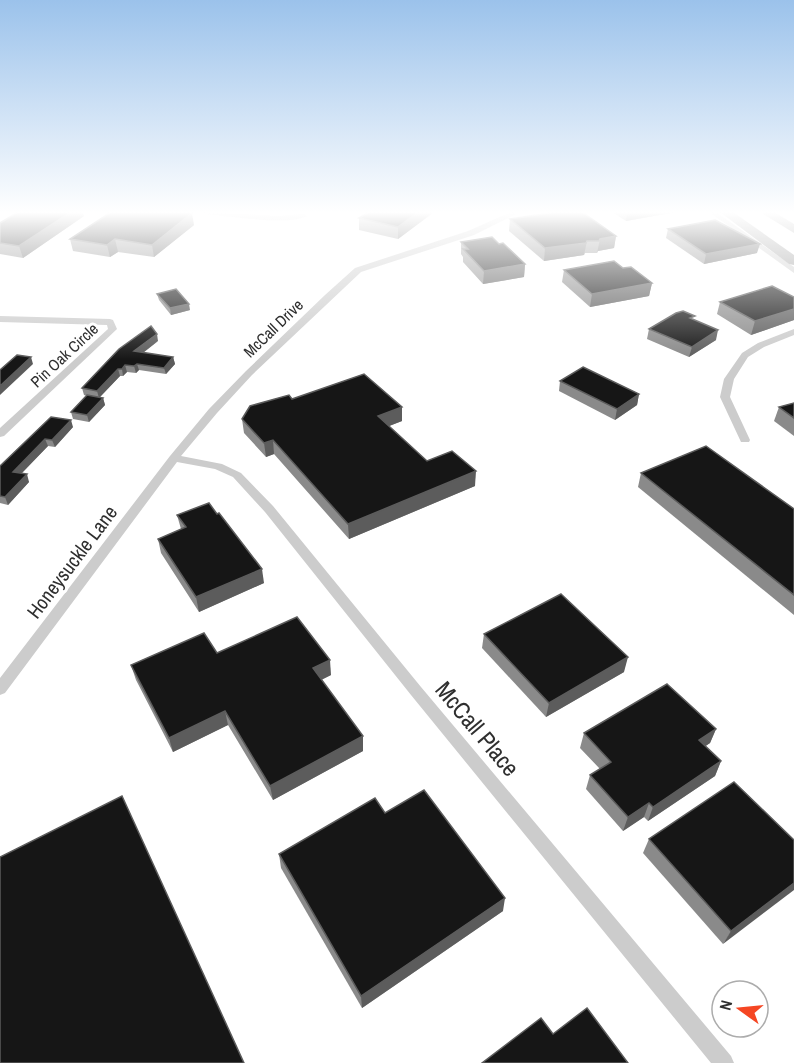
<svg xmlns="http://www.w3.org/2000/svg" width="794" height="1063" font-family="'Archivo Narrow',sans-serif">
	<style>
		.lines { fill: none; stroke-linecap: round; stroke-linejoin: round }
		.minor { fill: #ccc; fill-rule: evenodd }
		.motorway { fill: #969696; fill-rule: evenodd }
		.wall { fill: #8a8a8a }
		.shaded-wall { fill: #5c5c5c }
		.building { fill: #161616; stroke: #5c5c5c; stroke-width: 1.5 }
		.labels { text-anchor: middle; stroke-width: 6; stroke-linejoin: round; paint-order: stroke }
		.far-street-label { font-size: 16px; fill: #2f2f2f; stroke: #fff }
		.street-label { font-size: 20px; fill: #2f2f2f; stroke: #fff }
		.near-street-label { font-size: 24px; fill: #2f2f2f; stroke: #fff }
	</style>
	<rect width="100%" height="100%" fill="#fff"/>
	<g class="lines">
		<g class="minor">
			<path d="M203,212L279,216L303,214L307,216C289,226 229,216 206,214Z"/>
			<polygon points="511,212 520,212 474,235 361,272 252,375 217,413 181,456 222,464 241,473 273,506 421,687 731,1056 734,1063 711,1063 411,695 265,512 233,477 215,469 177,462 5,693 0,695 0,678 170,456 209,409 246,371 325,295 355,268 468,231"/>
			<polygon points="709,212 716,212 794,267 794,273"/>
			<polygon points="0,316 110,319 113,320 117,329 4,436 0,437 0,428 108,329 107,325 0,322"/>
			<polygon points="794,329 794,335 764,347 748,357 734,379 730,397 750,440 749,442 741,442 720,397 724,379 742,353 758,343"/>
		</g>
		<g class="motorway">
			<polygon points="720,212 733,212 794,255 794,265 789,264"/>
			<polygon points="760,212 774,212 794,224 794,233"/>
		</g>
	</g>
	<g class="wall">
		<polygon points="434,212 398,239 359,230 359,218"/>
		<polygon points="612,212 676,212 626,221"/>
		<polygon points="84,216 23,258 0,254 0,223"/>
		<polygon points="510,219 616,236 614,248 598,251 597,253 585,253 584,255 544,261 509,231"/>
		<polygon points="194,225 154,257 118,252 110,257 73,251 70,239"/>
		<polygon points="668,229 757,253 704,264 666,238"/>
		<polygon points="461,242 499,244 525,264 524,277 483,284 463,262 463,257 461,254"/>
		<polygon points="623,268 652,283 649,296 590,307 562,282 564,270"/>
		<polygon points="157,294 190,310 171,315 159,300"/>
		<polygon points="794,297 794,320 751,335 717,314 720,302"/>
		<polygon points="694,320 716,340 689,357 647,339 649,329"/>
		<polygon points="158,341 143,353 173,357 175,364 166,374 139,370 136,373 127,372 123,376 120,376 100,397 103,398 105,405 89,422 73,419 71,412 87,396 84,395 82,388"/>
		<polygon points="560,381 639,394 637,405 615,420 559,391"/>
		<polygon points="292,399 402,407 402,421 389,426 427,461 475,486 349,539 274,454 266,457 244,433 242,419"/>
		<polygon points="794,403 794,436 774,421 779,407"/>
		<polygon points="51,417 73,427 55,447 48,446 22,473 29,482 8,505 0,503 0,466"/>
		<polygon points="641,473 794,509 794,615 638,487"/>
		<polygon points="177,515 264,583 199,612 161,553 158,539 181,529"/>
		<polygon points="484,634 624,672 546,717 482,648"/>
		<polygon points="217,653 331,675 321,680 363,736 363,751 273,800 228,725 173,752 136,680 131,665"/>
		<polygon points="716,729 710,743 705,746 721,761 715,776 648,821 644,817 623,831 586,789 590,775 600,769 580,748 584,733"/>
		<polygon points="385,813 503,911 362,1008 281,868 279,854"/>
		<polygon points="649,839 794,840 723,944 643,853"/>
	</g>
	<g class="shaded-wall">
		<polygon points="71,212 83,212 84,216 23,258 19,246"/>
		<polygon points="418,212 434,212 398,239 398,227"/>
		<polygon points="627,212 676,212 626,221"/>
		<polygon points="192,213 194,225 154,257 152,245"/>
		<polygon points="616,236 614,248 598,251 597,253 600,239"/>
		<polygon points="115,239 118,252 110,257 107,245"/>
		<polygon points="587,241 584,255 544,261 545,248"/>
		<polygon points="760,244 757,253 704,264 706,254"/>
		<polygon points="525,264 524,277 483,284 484,271"/>
		<polygon points="652,283 649,296 590,307 592,294"/>
		<polygon points="189,304 190,310 171,315 170,308"/>
		<polygon points="794,309 794,320 751,335 755,321"/>
		<polygon points="718,330 716,340 689,357 692,347"/>
		<polygon points="157,334 158,341 136,358 134,351"/>
		<polygon points="31,357 33,364 0,395 0,386"/>
		<polygon points="173,357 175,364 166,374 164,368"/>
		<polygon points="137,364 139,370 136,373 134,366"/>
		<polygon points="125,365 127,372 123,376 122,369"/>
		<polygon points="118,369 120,376 99,398 97,391"/>
		<polygon points="639,394 637,405 615,420 617,409"/>
		<polygon points="103,398 105,405 89,422 87,415"/>
		<polygon points="402,407 402,421 379,430 378,416"/>
		<polygon points="71,420 73,427 55,447 52,440"/>
		<polygon points="45,439 48,446 16,479 13,472"/>
		<polygon points="273,440 274,454 266,457 264,443"/>
		<polygon points="476,471 475,486 349,539 348,524"/>
		<polygon points="27,474 29,482 8,505 5,497"/>
		<polygon points="262,569 264,583 199,612 196,597"/>
		<polygon points="628,657 624,672 546,717 549,703"/>
		<polygon points="330,660 331,675 315,683 313,668"/>
		<polygon points="225,711 228,725 173,752 169,738"/>
		<polygon points="716,729 710,743 693,755 699,740"/>
		<polygon points="363,736 363,751 273,800 270,786"/>
		<polygon points="721,761 715,776 648,821 653,807"/>
		<polygon points="649,803 644,817 623,831 628,817"/>
		<polygon points="794,883 794,890 723,944 731,931"/>
		<polygon points="505,898 503,911 362,1008 361,996"/>
	</g>
	<g class="building">
		<polygon points="18,212 71,212 19,246 0,243 0,223"/>
		<polygon points="111,212 182,212 192,213 152,245 115,239 107,245 70,239"/>
		<polygon points="369,212 418,212 398,227 359,218"/>
		<polygon points="556,212 582,212 616,236 600,239 599,241 587,241 586,243 545,248 510,219"/>
		<polygon points="715,220 760,244 706,254 668,229"/>
		<polygon points="492,237 499,244 503,243 525,264 484,271 463,249 468,249 461,242"/>
		<polygon points="614,261 623,268 631,267 652,283 592,294 564,270"/>
		<polygon points="772,286 794,297 794,309 755,321 720,302"/>
		<polygon points="176,289 189,304 170,308 157,294"/>
		<polygon points="683,311 695,316 690,318 718,330 692,347 649,329 676,313"/>
		<polygon points="151,326 157,334 134,351 173,357 164,368 137,364 134,366 125,365 122,369 118,369 97,391 82,388 119,349"/>
		<polygon points="17,355 31,357 0,386 0,370"/>
		<polygon points="583,367 639,394 617,409 560,381"/>
		<polygon points="364,374 402,407 378,416 427,461 452,451 476,471 348,524 273,440 264,443 242,419 250,406 289,395 292,399"/>
		<polygon points="87,395 103,398 87,415 71,412"/>
		<polygon points="794,403 794,418 779,407"/>
		<polygon points="51,417 71,420 52,440 45,439 13,472 27,474 5,497 0,496 0,466"/>
		<polygon points="706,446 794,509 794,595 641,473"/>
		<polygon points="209,503 217,514 219,513 262,569 196,597 158,539 186,527 177,515"/>
		<polygon points="561,594 628,657 549,703 484,634"/>
		<polygon points="297,617 330,660 313,668 363,736 270,786 225,711 169,738 131,665 204,633 217,653"/>
		<polygon points="667,684 716,729 699,740 721,761 653,807 649,803 628,817 590,775 611,762 584,733"/>
		<polygon points="734,782 794,840 794,883 731,931 649,839"/>
		<polygon points="424,790 505,898 361,996 279,854 375,798 385,813"/>
		<polygon points="122,796 244,1063 0,1063 0,857"/>
		<polygon points="587,1008 628,1063 482,1063 541,1018 553,1034"/>
	</g>
	<linearGradient id="sky" x2="0" y2="1"><stop stop-color="#9bc2eb"/><stop offset="0.59" stop-color="#fff"/><stop offset="1" stop-color="#fff" stop-opacity="0"/></linearGradient>
	<rect width="794" height="360" fill="url(#sky)"/>
	<g class="labels">
		<g class="far-street-label">
			<text transform="translate(273 328) rotate(-44)" y="6">McCall Drive</text>
			<text transform="translate(64 355) rotate(-43)" y="6">Pin Oak Circle</text>
		</g>
		<g class="street-label">
			<text transform="translate(72 562) rotate(-53)" y="7">Honeysuckle Lane</text>
		</g>
		<g class="near-street-label">
			<text transform="translate(477 729) rotate(50)" y="8">McCall Place</text>
		</g>
	</g>
	<g transform="translate(740 1009) rotate(285)"><circle r="28" fill="#ffffff" stroke="#acacac" stroke-width="1.5"/>
	<path d="M0-4.5L10 22L0 15L-10 22Z" fill="#f54623"/>
	<text y="-9" font-size="16" font-weight="bold" text-anchor="middle" fill="#2f2f2f">N</text>
	</g>
</svg>
